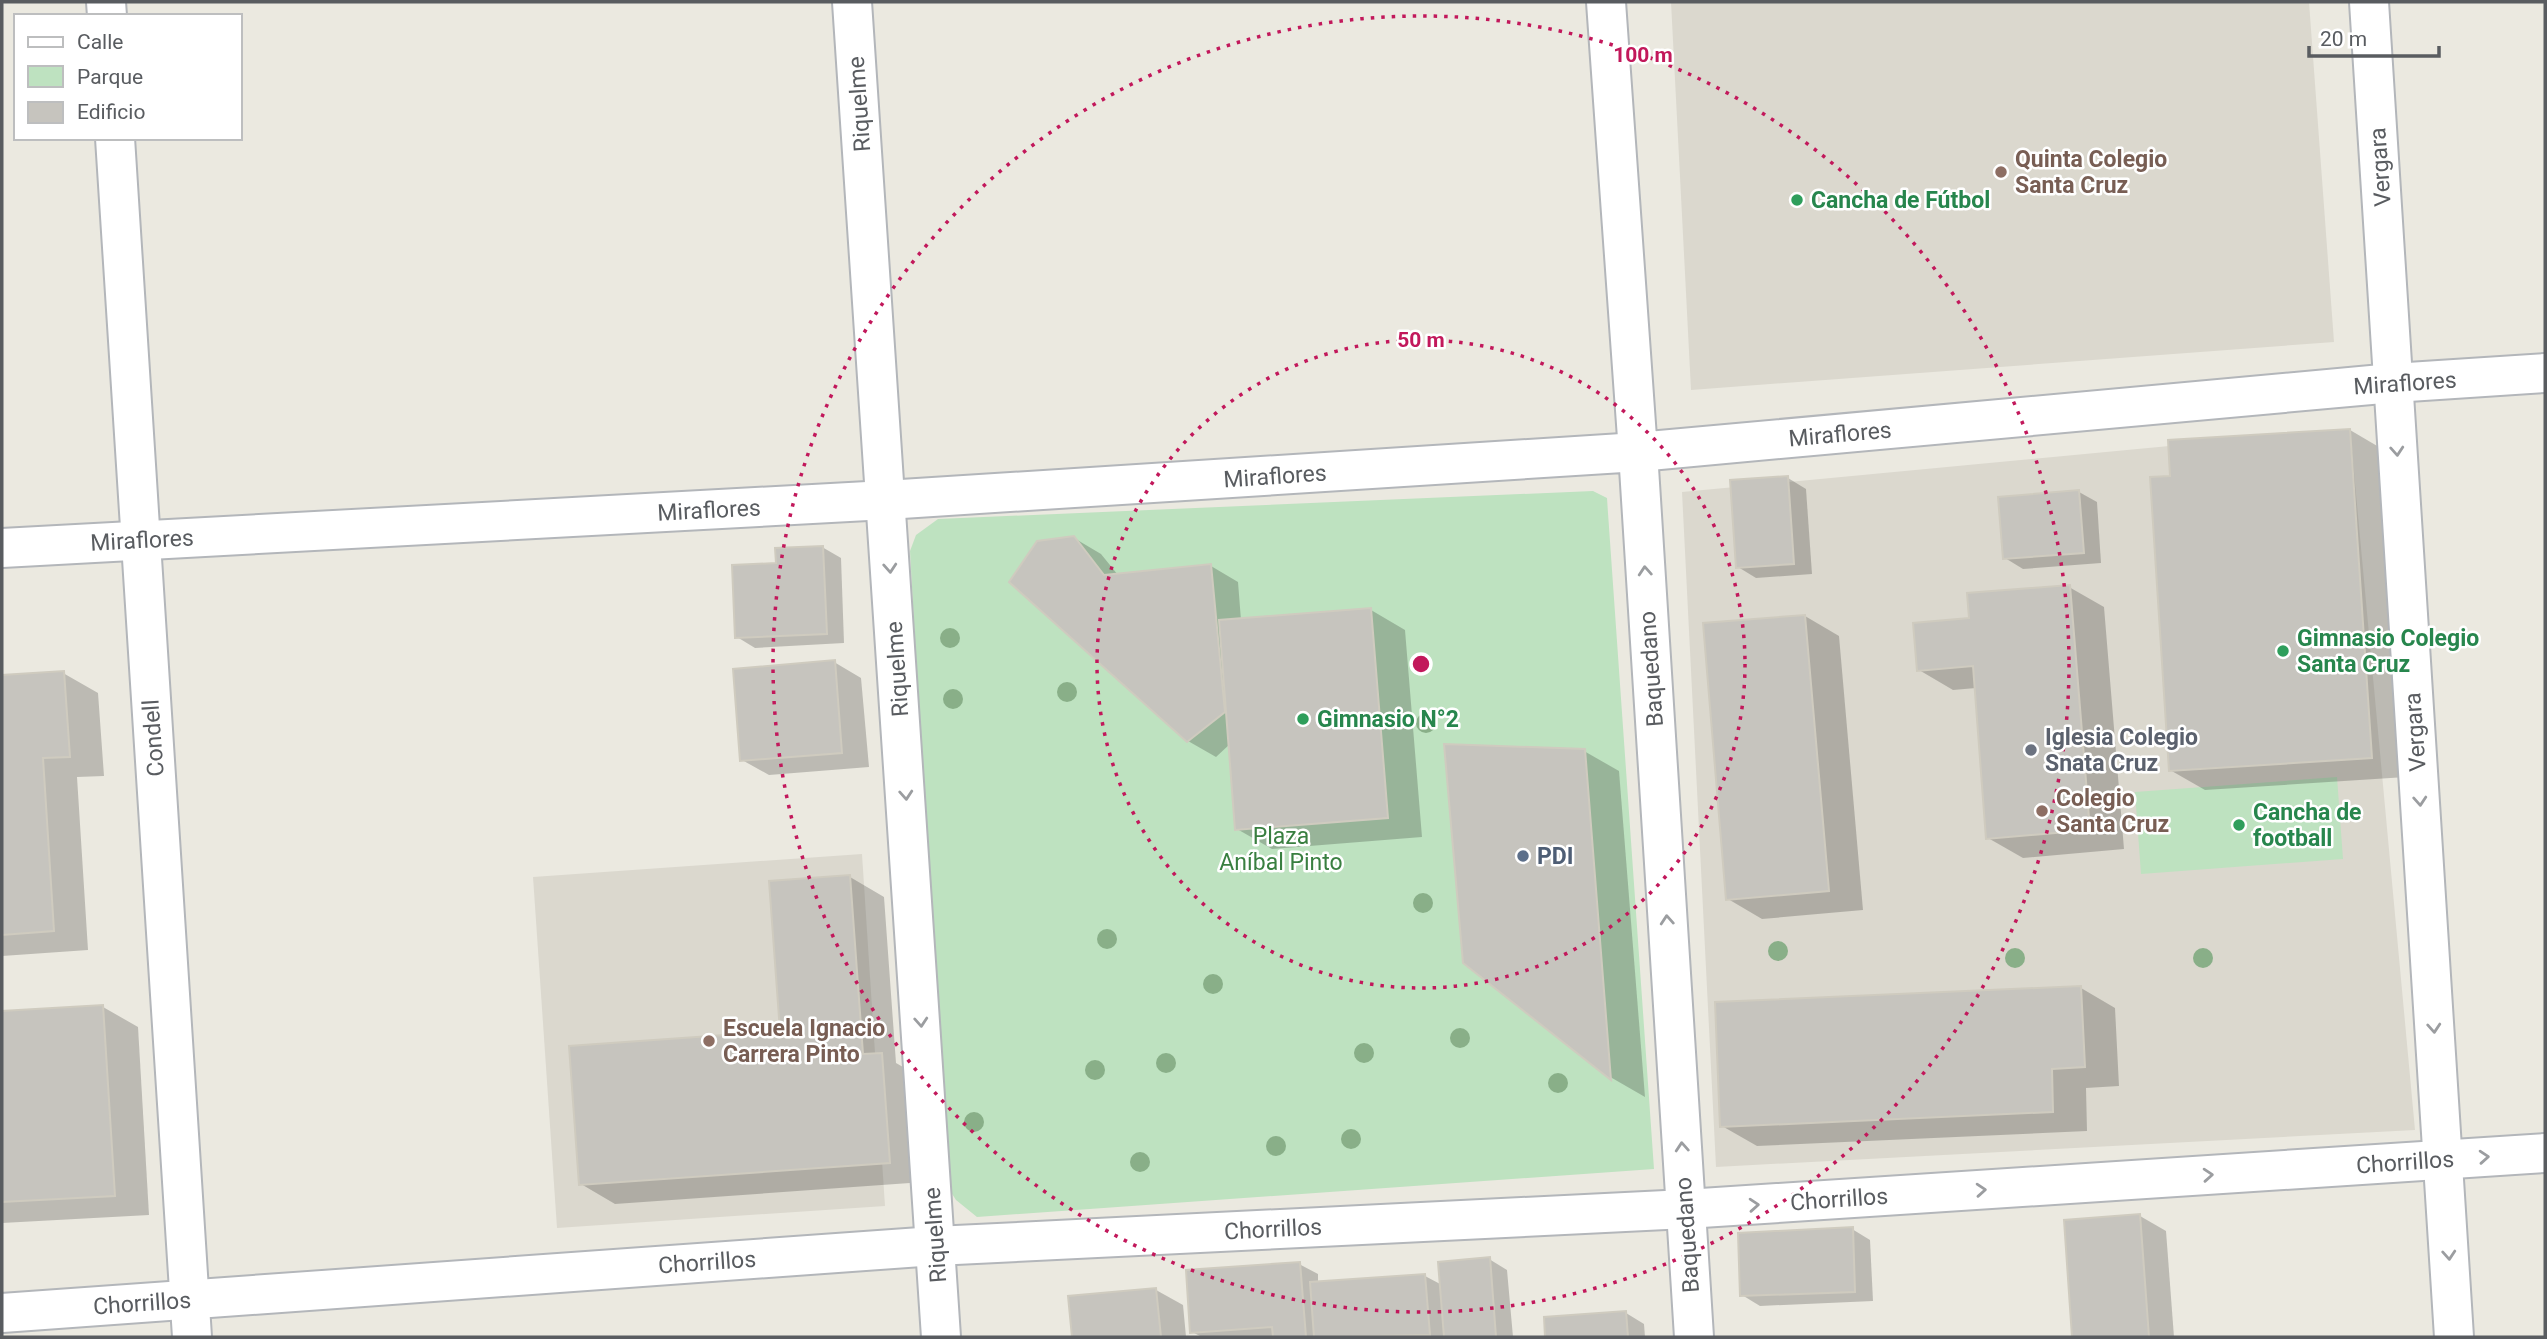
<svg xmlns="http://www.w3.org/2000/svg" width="2547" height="1339" font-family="Roboto,sans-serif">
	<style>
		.education { fill: #dbd8ce }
		.green { fill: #bee2c0 }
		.shadow { fill: #0003 }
		.building { fill: #c6c4be; stroke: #cfcbbf; stroke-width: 2 }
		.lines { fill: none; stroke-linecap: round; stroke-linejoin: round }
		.minor-casing { stroke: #b3b6ba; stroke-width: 42 }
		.tertiary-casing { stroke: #b3b6ba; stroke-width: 42 }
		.minor { stroke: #fff; stroke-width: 38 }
		.tertiary { stroke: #fff; stroke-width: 38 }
		.tree { fill: #89af88 }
		.oneway { stroke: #9b9da0 }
		.ring { fill: none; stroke: #c2185b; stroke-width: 3.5; stroke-dasharray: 3.5 7 }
		.education-dot { fill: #8d6e63; stroke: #fff; stroke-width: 2.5 }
		.leisure-dot { fill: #2e9e5b; stroke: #fff; stroke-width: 2.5 }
		.worship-dot { fill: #6b7280; stroke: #fff; stroke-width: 2.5 }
		.service-dot { fill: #5c6f8a; stroke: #fff; stroke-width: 2.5 }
		.labels { text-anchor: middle; stroke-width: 5; stroke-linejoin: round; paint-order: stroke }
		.street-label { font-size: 23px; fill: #595c60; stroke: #fff }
		.education-label { font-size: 23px; font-weight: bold; fill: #785e54; stroke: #fff; text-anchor: start }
		.leisure-label { font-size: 23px; font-weight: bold; fill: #27864d; stroke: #fff; text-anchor: start }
		.worship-label { font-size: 23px; font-weight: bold; fill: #5b616d; stroke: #fff; text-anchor: start }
		.park-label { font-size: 23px; fill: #397f40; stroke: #fff }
		.service-label { font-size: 23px; font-weight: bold; fill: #4e5e75; stroke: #fff; text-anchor: start }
		.centre { fill: #c2185b; stroke: #fff; stroke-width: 3.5 }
		.ring-label { font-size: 21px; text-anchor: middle; font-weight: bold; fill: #c2185b; stroke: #fff; stroke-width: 5; stroke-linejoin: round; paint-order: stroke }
	</style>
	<rect width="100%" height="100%" fill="#ebe9e0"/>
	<g class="education">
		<polygon points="1671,2 2309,2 2334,342 1691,390"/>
		<polygon points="2350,429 2415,1130 1716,1167 1682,492"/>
		<polygon points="862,854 885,1206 557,1228 533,877"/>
	</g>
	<g class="green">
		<polygon points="1593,491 1607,498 1608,513 1654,1169 977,1217 956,1200 945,1183 910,551 916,535 938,519"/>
		<polygon points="2337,777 2343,859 2141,874 2135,792"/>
	</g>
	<g class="shadow">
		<polygon points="2350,430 2384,450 2406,777 2205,790 2170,770 2172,477"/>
		<polygon points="1788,478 1806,489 1812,574 1756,578 1738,567"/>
		<polygon points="2079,492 2097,502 2101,563 2023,569 2005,558"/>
		<polygon points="1074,538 1101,554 1118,575 1211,566 1238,582 1241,620 1371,610 1405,630 1422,837 1272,849 1237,829 1230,744 1216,757 1188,741 1011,582"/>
		<polygon points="822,547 841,558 844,643 755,648 737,637"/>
		<polygon points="2069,587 2104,607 2124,849 2023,858 1988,838 1976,688 1953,690 1919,670 1971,620"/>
		<polygon points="1805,616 1839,636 1863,910 1762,919 1728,899"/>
		<polygon points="834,662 861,678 869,767 769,775 742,760"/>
		<polygon points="63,673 98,693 104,776 77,777 88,950 2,956 2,677"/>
		<polygon points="1584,751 1619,771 1645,1097 1612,1078 1464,962"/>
		<polygon points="850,877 884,897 896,1063 917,1075 924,1182 615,1204 581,1184 782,1032"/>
		<polygon points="2081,988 2115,1008 2119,1086 2086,1088 2087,1131 1757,1146 1722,1126"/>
		<polygon points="103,1007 138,1027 149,1215 2,1223 2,1013"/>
		<polygon points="2140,1216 2166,1231 2174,1337 2074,1337 2066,1221"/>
		<polygon points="1852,1229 1870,1240 1873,1301 1760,1306 1742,1295"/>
		<polygon points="1489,1259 1507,1270 1513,1337 1202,1337 1192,1332 1299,1264 1318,1274 1318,1283 1425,1276 1442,1285"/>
		<polygon points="1156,1290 1183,1305 1186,1337 1073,1337 1070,1297"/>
		<polygon points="1626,1313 1644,1324 1645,1337 1547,1337 1546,1319"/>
	</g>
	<g class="building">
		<polygon points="2350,429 2372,758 2169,771 2150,477 2170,476 2168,440"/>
		<polygon points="1788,476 1794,564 1736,568 1730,480"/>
		<polygon points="2079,490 2084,553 2003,559 1998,497"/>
		<polygon points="1074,536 1104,575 1211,564 1225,712 1187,742 1009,582 1037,541"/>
		<polygon points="823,546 827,634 735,638 732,565 776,563 775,548"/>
		<polygon points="2070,585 2090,830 1986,839 1973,666 1917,671 1913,623 1969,618 1967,593"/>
		<polygon points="1371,608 1388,818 1235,830 1219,620"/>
		<polygon points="1805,615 1829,891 1726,900 1703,623"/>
		<polygon points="835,660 842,753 740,761 733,669"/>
		<polygon points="64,671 70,757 43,758 54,931 2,935 2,675"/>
		<polygon points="1444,744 1585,749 1611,1080 1463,963"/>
		<polygon points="850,875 863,1054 882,1053 890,1163 579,1185 569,1046 780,1031 769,881"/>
		<polygon points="2081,986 2085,1067 2052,1069 2053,1112 1720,1127 1715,1002"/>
		<polygon points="103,1005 115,1196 2,1202 2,1011"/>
		<polygon points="2140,1214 2149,1337 2072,1337 2064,1220"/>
		<polygon points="1853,1227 1855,1292 1740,1296 1738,1233"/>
		<polygon points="1490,1257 1496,1337 1444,1337 1438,1262"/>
		<polygon points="1300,1262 1306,1337 1273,1337 1272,1327 1190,1333 1186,1270"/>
		<polygon points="1425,1274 1430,1335 1314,1337 1310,1282"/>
		<polygon points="1156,1288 1161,1337 1072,1337 1068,1296"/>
		<polygon points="1626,1311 1628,1337 1545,1337 1544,1317"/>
	</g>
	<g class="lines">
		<defs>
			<g id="minor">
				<polyline points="106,2 107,16"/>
				<polyline points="1606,2 1638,452 2393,383 2545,373"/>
				<polyline points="2369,2 2454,1337"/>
				<polyline points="115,138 192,1337"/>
				<polyline points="2,548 886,500"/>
				<polyline points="2,1313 935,1246"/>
			</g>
			<g id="tertiary">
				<polyline points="852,2 941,1337"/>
				<polyline points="886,500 1638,452 1694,1337"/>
				<polyline points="935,1246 1686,1209 2545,1153"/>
			</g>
		</defs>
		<use href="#minor" class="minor-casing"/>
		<use href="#tertiary" class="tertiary-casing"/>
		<use href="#minor" class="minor"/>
		<use href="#tertiary" class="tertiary"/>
	</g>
	<g class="tree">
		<circle cx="950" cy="638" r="10"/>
		<circle cx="1067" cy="692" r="10"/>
		<circle cx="953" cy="699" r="10"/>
		<circle cx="1426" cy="723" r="10"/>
		<circle cx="1423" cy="903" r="10"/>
		<circle cx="1107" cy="939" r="10"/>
		<circle cx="1778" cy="951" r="10"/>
		<circle cx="2015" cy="958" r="10"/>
		<circle cx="2203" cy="958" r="10"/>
		<circle cx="1213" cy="984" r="10"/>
		<circle cx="1460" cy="1038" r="10"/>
		<circle cx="1364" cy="1053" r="10"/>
		<circle cx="1166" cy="1063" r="10"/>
		<circle cx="1095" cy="1070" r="10"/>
		<circle cx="1558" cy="1083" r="10"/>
		<circle cx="974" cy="1122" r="10"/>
		<circle cx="1351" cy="1139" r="10"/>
		<circle cx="1276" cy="1146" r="10"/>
		<circle cx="1140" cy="1162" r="10"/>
	</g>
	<defs><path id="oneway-chevron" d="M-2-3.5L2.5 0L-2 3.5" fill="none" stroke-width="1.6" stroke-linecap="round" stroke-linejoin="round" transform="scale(1.75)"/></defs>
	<g class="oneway">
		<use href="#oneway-chevron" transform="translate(2397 451) rotate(86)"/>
		<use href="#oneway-chevron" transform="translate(890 568) rotate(86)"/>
		<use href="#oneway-chevron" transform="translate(1645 571) rotate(-94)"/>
		<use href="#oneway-chevron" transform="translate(906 795) rotate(86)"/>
		<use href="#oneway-chevron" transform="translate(2420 801) rotate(86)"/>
		<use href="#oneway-chevron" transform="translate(1667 920) rotate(-94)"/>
		<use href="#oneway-chevron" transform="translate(921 1022) rotate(86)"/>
		<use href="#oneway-chevron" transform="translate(2434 1028) rotate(86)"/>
		<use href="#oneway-chevron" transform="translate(1682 1147) rotate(-94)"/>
		<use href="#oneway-chevron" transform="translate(2484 1157) rotate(-4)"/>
		<use href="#oneway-chevron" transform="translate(2208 1175) rotate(-4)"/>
		<use href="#oneway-chevron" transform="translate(1981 1190) rotate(-4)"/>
		<use href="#oneway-chevron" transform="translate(1754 1205) rotate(-4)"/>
		<use href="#oneway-chevron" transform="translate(2449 1255) rotate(86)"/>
	</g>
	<g class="ring">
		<circle cx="1421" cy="664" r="324"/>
		<circle cx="1421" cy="664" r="648"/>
	</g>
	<g class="education-dot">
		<circle cx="2001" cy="172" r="7"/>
		<circle cx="2042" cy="811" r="7"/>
		<circle cx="709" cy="1041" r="7"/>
	</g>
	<g class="leisure-dot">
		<circle cx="1797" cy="200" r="7"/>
		<circle cx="2283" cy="651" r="7"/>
		<circle cx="1303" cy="719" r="7"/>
		<circle cx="2239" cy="825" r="7"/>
	</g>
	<circle class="worship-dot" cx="2031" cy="750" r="7"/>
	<circle class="service-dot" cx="1523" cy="856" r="7"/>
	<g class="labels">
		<g class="street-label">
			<text transform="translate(859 104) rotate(-94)" y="8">Riquelme</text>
			<text transform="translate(2380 167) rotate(-94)" y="8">Vergara</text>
			<text transform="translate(2405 383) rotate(-4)" y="8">Miraflores</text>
			<text transform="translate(1840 434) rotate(-5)" y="8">Miraflores</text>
			<text transform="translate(1275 476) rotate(-4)" y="8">Miraflores</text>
			<text transform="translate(709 510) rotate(-3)" y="8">Miraflores</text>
			<text transform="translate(142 540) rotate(-3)" y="8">Miraflores</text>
			<text transform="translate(897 669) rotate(-94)" y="8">Riquelme</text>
			<text transform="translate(1651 669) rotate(-94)" y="8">Baquedano</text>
			<text transform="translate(2415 732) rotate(-94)" y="8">Vergara</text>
			<text transform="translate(153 738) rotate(-94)" y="8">Condell</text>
			<text transform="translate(2405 1162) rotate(-4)" y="8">Chorrillos</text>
			<text transform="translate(1839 1199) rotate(-4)" y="8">Chorrillos</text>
			<text transform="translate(1273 1229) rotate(-3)" y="8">Chorrillos</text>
			<text transform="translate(935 1235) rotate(-94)" y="8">Riquelme</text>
			<text transform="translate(1687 1235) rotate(-94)" y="8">Baquedano</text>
			<text transform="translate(707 1262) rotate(-4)" y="8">Chorrillos</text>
			<text transform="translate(142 1303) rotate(-4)" y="8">Chorrillos</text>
		</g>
		<g class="education-label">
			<text x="2015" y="167">Quinta Colegio<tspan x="2015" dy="26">Santa Cruz</tspan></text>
			<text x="2056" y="806">Colegio<tspan x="2056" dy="26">Santa Cruz</tspan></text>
			<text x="723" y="1036">Escuela Ignacio<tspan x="723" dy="26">Carrera Pinto</tspan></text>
		</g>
		<g class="leisure-label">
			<text x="1811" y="208">Cancha de Fútbol</text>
			<text x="2297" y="646">Gimnasio Colegio<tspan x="2297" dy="26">Santa Cruz</tspan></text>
			<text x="1317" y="727">Gimnasio N°2</text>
			<text x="2253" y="820">Cancha de<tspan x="2253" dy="26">football</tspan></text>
		</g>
		<g class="worship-label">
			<text x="2045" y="745">Iglesia Colegio<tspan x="2045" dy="26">Snata Cruz</tspan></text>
		</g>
		<g class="park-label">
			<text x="1281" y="844">Plaza<tspan x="1281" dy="26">Aníbal Pinto</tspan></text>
		</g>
		<g class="service-label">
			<text x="1537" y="864">PDI</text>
		</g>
	</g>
	<circle cx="1421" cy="664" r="10" class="centre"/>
	<g class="ring-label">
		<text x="1643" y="62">100 m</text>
		<text x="1421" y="347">50 m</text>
	</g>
	<rect width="2547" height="1339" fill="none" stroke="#595c60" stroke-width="7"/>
	<rect x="14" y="14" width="228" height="126" fill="#ffffff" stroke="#bdbebf" stroke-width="2"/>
	<rect x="28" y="37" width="35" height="10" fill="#ffffff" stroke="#bdbebf" stroke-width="2"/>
	<text x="77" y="49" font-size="21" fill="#595c60">Calle</text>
	<rect x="28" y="66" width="35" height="21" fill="#bee2c0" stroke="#bdbebf" stroke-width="2"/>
	<text x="77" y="84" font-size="21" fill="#595c60">Parque</text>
	<rect x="28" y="102" width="35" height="21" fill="#c6c4be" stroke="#bdbebf" stroke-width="2"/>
	<text x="77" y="119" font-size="21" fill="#595c60">Edificio</text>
	<path d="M2309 46v10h130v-10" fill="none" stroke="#595c60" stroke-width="3.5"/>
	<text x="2320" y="46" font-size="21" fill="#595c60" stroke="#ffffff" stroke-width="5" paint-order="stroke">20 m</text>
</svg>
